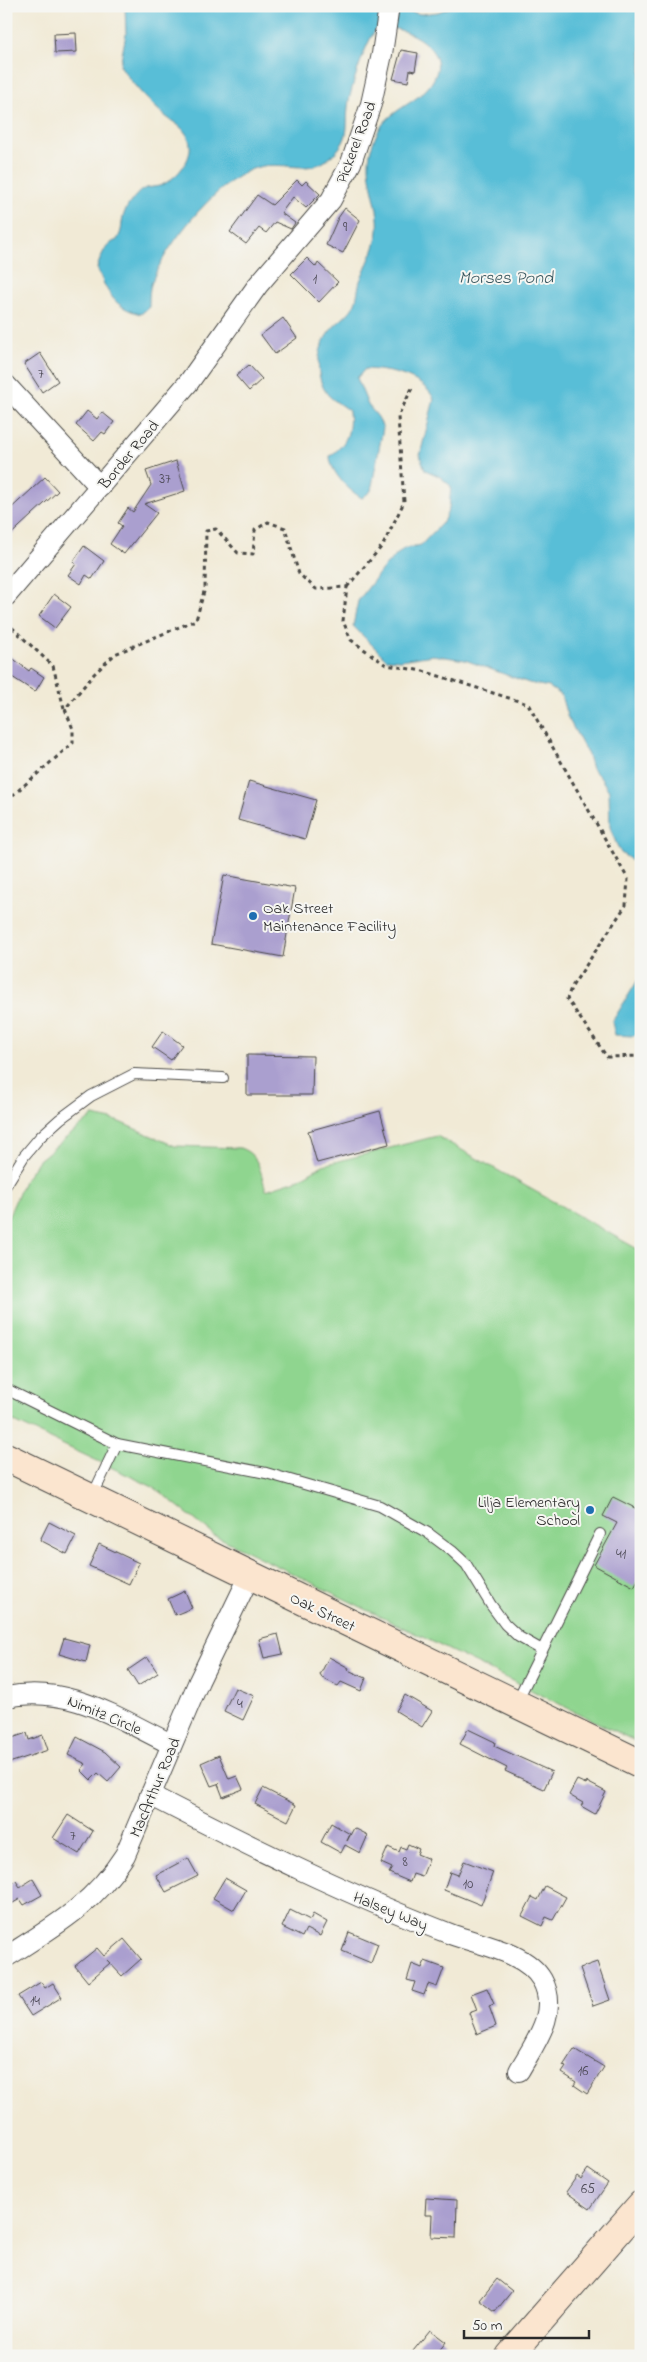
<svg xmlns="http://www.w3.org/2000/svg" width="647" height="2362" font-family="'Indie Flower',sans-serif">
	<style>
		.green { fill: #8fd58f; stroke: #5d805d }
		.water { fill: #59bed7; stroke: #427481 }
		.building { fill: #aa9fcf }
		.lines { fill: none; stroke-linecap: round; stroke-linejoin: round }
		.lane-casing { stroke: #494845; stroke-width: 12 }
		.street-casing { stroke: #494845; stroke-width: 22 }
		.secondary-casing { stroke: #494845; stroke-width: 30 }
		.path { stroke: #494845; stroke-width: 3; stroke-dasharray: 4 4; stroke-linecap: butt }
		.lane { stroke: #fff; stroke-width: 10 }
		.street { stroke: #fff; stroke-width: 20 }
		.secondary { stroke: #fbe5cf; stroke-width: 28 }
		.poi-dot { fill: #1f6fb2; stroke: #f6f6f2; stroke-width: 2 }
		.labels { text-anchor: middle; stroke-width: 4; stroke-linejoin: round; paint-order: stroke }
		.number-label { font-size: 14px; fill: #4b4854 }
		.street-label { font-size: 16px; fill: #2b2b2b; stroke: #f6f6f2 }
		.poi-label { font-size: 16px; fill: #2b2b2b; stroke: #f6f6f2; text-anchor: start }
		.water-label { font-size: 18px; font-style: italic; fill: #39575f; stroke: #f6f6f2 }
	</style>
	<rect width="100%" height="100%" fill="#f6f6f2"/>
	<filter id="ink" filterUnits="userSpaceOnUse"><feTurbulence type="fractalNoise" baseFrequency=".02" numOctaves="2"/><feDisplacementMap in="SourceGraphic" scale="10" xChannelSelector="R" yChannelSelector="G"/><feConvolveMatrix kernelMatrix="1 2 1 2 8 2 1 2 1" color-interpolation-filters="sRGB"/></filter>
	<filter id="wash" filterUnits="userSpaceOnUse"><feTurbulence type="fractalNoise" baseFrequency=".0096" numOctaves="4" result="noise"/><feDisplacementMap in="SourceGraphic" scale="20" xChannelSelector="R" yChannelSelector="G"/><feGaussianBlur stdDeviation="1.12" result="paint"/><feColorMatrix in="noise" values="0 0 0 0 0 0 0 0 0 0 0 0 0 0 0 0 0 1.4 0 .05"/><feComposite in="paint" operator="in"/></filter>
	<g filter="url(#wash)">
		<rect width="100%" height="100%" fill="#f1ead6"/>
		<path class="green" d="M93,1116L117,1121L175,1146L240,1148C260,1155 260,1172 266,1190L299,1179L323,1165L437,1136L641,1251V1744L214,1535L155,1488L6,1418V1222L24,1181L39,1160Z"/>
		<g class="water">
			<path d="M125,6H378L421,14L438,12L454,6H641V862L636,863L621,853L616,843L610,827L609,791L600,777L592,769L588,755L567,716L561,695L549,687L529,683L465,660L433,655L400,660L386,659L353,626L358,601L383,568L403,549L421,545L443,522L449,509L451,486L439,476L425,470L420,455L434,399C423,376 388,370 365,369L357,378L368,405L378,417L383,428L371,491L362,498C349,491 330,472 330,456C347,444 351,432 349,411C343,406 334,401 328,395C314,377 316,349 330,331C336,323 345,318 351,310C358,301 357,291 360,281C366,265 376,249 378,231C381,204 363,177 371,149C373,143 376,134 380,128C395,105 426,101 436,74C447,46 399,23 377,28C366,41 350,89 348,107C346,121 350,134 340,147C315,179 295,162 263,166C223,172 160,250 150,288C149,294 149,301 149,307L141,314C114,308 107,292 97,268C101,256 105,244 117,240C124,228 120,225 124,214C126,207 136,194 142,190C148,186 158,188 164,184C182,174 200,150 184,131C179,124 169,120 163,114C147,100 131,83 120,65L126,34Z"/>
			<polygon points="641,975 641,1034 633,1036 615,1035 612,1022"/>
		</g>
		<g id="blocks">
			<g class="building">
				<polygon points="76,33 77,52 55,53 54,34"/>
				<polygon points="401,50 418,53 415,71 410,70 408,82 393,79"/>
				<polygon points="297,180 302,185 306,181 320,194 306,208 293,197 281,213 295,223 291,229 275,222 266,233 259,228 246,244 230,232 257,195 272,205"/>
				<polygon points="345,208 360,220 343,253 326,245 338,218"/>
				<polygon points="307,258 316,267 318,263 338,282 319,302 291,274"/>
				<polygon points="283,318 297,338 275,354 261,335"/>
				<polygon points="40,353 58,381 42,392 24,364"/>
				<polygon points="249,365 262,379 249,391 236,376"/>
				<polygon points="87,411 97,419 102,412 114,422 105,434 102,432 94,441 76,425"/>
				<polygon points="176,461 185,491 144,504 157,513 124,554 110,544 122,526 118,523 128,508 133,512 151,485 146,471"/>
				<polygon points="45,477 58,491 6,539 6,513"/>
				<polygon points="84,546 104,561 92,579 86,575 81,584 68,575 76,564 73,562"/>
				<polygon points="54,594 71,607 55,628 39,616"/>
				<polygon points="6,653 29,671 31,668 44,677 35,692 6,673"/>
				<polygon points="249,781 316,800 305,839 238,820"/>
				<polygon points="224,875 295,888 283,957 211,944"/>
				<polygon points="163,1031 182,1045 171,1060 152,1047"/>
				<polygon points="247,1055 313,1056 312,1095 247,1095"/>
				<polygon points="380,1111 389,1144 317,1163 308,1131"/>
				<polygon points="613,1497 641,1511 641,1574 634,1587 594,1565 617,1523 603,1516"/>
				<polygon points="49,1522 76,1536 67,1554 40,1540"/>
				<polygon points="99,1544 139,1563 129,1584 89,1566"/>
				<polygon points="185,1591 192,1608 175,1615 168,1599"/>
				<polygon points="278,1634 283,1654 264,1658 259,1639"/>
				<polygon points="64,1638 90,1645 86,1662 59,1654"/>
				<polygon points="147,1657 158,1673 138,1686 128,1670"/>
				<polygon points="329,1657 349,1668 348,1670 366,1678 361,1691 341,1682 338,1686 322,1678 320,1675"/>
				<polygon points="235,1688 254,1696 243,1720 224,1711"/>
				<polygon points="405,1695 432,1711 422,1727 396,1711"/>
				<polygon points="468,1729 495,1742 494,1746 552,1772 544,1789 505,1771 507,1768 460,1744"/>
				<polygon points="27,1733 29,1740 43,1735 48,1750 6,1764 6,1740"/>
				<polygon points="77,1737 105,1752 121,1767 108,1782 98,1773 91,1780 81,1770 86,1764 68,1755"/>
				<polygon points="219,1755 229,1779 237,1776 243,1789 223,1797 218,1784 220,1783 211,1786 201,1763"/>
				<polygon points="577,1780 586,1784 587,1782 606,1792 595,1814 581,1806 583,1803 569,1795"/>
				<polygon points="263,1788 296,1805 288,1821 255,1804"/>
				<polygon points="68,1815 93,1831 79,1854 53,1838"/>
				<polygon points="331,1823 350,1834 347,1841 354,1828 368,1835 360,1853 345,1845 341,1853 321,1842"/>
				<polygon points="408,1844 419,1849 417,1854 429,1859 422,1877 413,1874 410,1882 389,1873 392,1868 381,1863 388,1847 399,1852 401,1847 406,1849"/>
				<polygon points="188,1858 198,1876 166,1892 156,1875"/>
				<polygon points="464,1861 493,1872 481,1905 444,1890 450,1872 458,1875"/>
				<polygon points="225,1878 246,1890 234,1910 213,1898"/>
				<polygon points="33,1879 42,1895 24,1905 20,1899 6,1907 6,1887 16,1881 20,1887"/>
				<polygon points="545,1886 566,1897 553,1920 546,1917 542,1926 522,1916 532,1897 538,1900"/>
				<polygon points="290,1910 310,1920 313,1914 327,1922 320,1936 306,1929 302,1937 282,1927"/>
				<polygon points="349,1932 378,1944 371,1963 342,1951"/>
				<polygon points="124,1939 141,1959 122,1976 107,1960 110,1963 88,1982 75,1966 97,1948 104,1956"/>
				<polygon points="425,1961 444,1968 437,1987 428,1984 424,1995 412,1991 415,1982 407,1980 412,1964 422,1968"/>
				<polygon points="597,1962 610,2000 593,2006 580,1968"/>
				<polygon points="41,1982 45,1988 53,1983 62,1997 31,2016 18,1996"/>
				<polygon points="487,1988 494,2004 489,2006 496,2026 477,2034 469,2013 477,2010 471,1994"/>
				<polygon points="574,2049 604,2067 587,2094 574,2085 576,2082 562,2073 566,2067 563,2066"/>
				<polygon points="588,2169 608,2183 590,2209 566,2192 577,2176 581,2179"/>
				<polygon points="426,2198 457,2200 456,2238 431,2237 432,2215 425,2215"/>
				<polygon points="497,2279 512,2291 495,2312 480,2300"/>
				<polygon points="430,2330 446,2342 435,2356 409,2356"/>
			</g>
		</g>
	</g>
	<g filter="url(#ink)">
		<use href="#blocks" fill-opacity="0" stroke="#494845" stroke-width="1"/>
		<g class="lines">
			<defs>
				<g id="lane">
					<polyline points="6,1185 24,1156 40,1137 60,1119 91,1096 134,1074 223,1078"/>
					<polyline points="6,1389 117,1444"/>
					<polyline points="92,1497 117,1444 266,1473 380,1506 428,1533 452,1551 466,1564 491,1605 505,1624 519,1637 542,1650"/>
					<polyline points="516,1703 600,1534"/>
				</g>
				<g id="street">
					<polyline points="6,385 100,487"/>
					<polyline points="6,596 189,382 258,285 331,200 351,163 371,104 382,54 389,6"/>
					<path d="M6,1697C69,1684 117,1718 171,1744"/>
					<path d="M150,1795C249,1846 348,1895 453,1935C481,1945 526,1952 542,1980C560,2012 534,2044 519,2071"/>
					<path d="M6,1957C55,1926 93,1905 125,1855L199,1681L250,1575"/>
				</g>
				<g id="secondary">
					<polyline points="6,1457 641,1764"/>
					<polyline points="509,2356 641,2205"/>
				</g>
			</defs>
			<use href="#lane" class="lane-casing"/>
			<use href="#street" class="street-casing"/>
			<use href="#secondary" class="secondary-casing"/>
			<g class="path">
				<polyline points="347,587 383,545 404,502 398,417 413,386"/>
				<polyline points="6,622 53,666 64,708"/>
				<polyline points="6,801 73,743 73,729 65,709 94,674 115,654 196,620 205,588 206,531 216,529 238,553 253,554 255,530 268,522 285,528 299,574 316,589 347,587 343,621 351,640 386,665 423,671 528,704 628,879 626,905 571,988 567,999 607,1057 641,1056"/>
			</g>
			<use href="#lane" class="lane"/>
			<use href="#street" class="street"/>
			<use href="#secondary" class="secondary"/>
		</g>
	</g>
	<g class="poi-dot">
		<circle cx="253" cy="916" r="5"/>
		<circle cx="590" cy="1510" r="5"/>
	</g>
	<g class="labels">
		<g class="number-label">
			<text x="345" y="231">9</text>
			<text x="315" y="283">1</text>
			<text x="41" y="378">7</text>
			<text x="165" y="483">37</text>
			<text x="621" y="1558">41</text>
			<text x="240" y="1708">4</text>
			<text x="73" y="1840">7</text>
			<text x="405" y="1866">8</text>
			<text x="468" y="1888">10</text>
			<text x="35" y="2005">14</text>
			<text x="583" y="2075">16</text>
			<text x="588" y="2193">65</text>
		</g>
		<g class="street-label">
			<text transform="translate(355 142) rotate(-69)" y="6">Pickerel Road</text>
			<text transform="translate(128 454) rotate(-50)" y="6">Border Road</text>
			<text transform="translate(323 1611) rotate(26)" y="6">Oak Street</text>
			<text transform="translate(105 1714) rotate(23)" y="6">Nimitz Circle</text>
			<text transform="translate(154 1787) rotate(-67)" y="6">MacArthur Road</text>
			<text transform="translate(391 1910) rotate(22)" y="6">Halsey Way</text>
		</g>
		<g class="poi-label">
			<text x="263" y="913">Oak Street<tspan x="263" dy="18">Maintenance Facility</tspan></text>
			<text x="580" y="1507" text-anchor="end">Lilja Elementary<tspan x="580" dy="18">School</tspan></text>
		</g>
		<g class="water-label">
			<text x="506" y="283">Morses Pond</text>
		</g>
	</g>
	<rect width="647" height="2362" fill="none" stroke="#f6f6f2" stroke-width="25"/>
	<path d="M464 2330v8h125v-8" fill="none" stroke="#2b2b2b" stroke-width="2.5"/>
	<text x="472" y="2330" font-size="15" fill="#2b2b2b" stroke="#f6f6f2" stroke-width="4" paint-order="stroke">50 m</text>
</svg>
